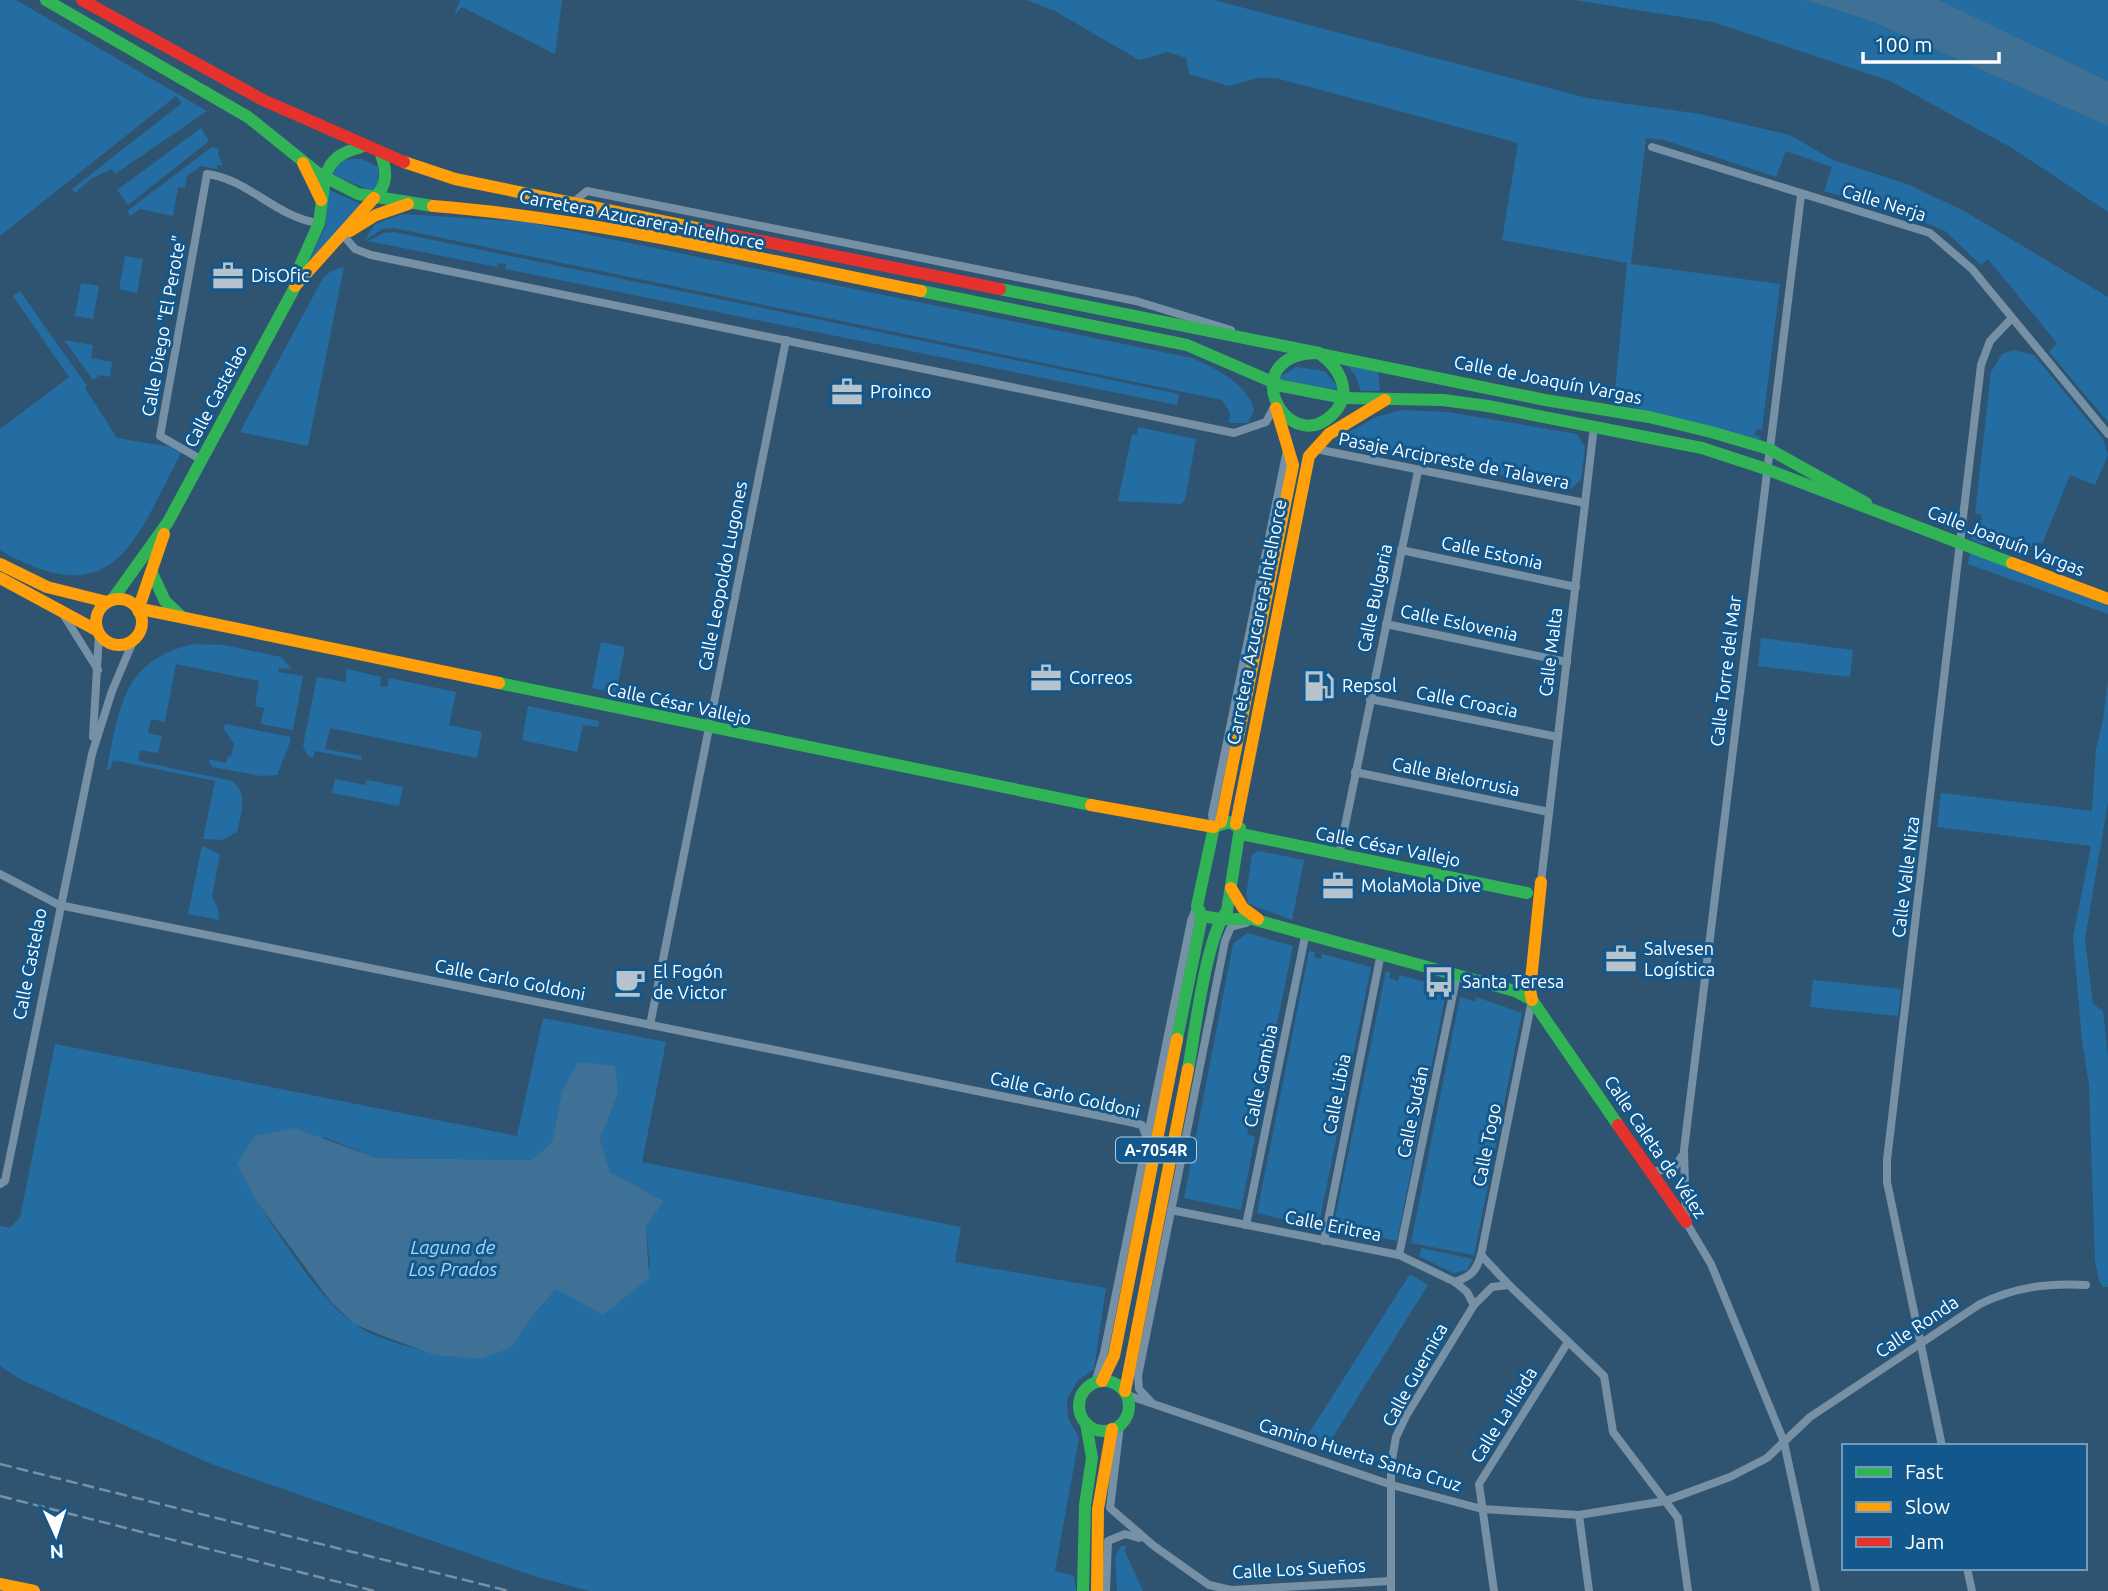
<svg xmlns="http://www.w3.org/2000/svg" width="2108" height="1591" font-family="Ubuntu,sans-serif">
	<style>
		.green { fill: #246da2; fill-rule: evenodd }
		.water { fill: #3f7096 }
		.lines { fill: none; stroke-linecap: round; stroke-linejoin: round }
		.street { stroke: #7690a5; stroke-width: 8 }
		.fast { stroke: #30b455; stroke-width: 12 }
		.slow { stroke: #ff9f0a; stroke-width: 12 }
		.jam { stroke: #e5322d; stroke-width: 12 }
		.rail { stroke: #7991a4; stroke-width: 2.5; stroke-dasharray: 12 5; stroke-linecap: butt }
		.labels { text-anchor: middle; stroke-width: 6; stroke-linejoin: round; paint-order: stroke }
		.shield { fill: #13588d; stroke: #b8cddd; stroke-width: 2 }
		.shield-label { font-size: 16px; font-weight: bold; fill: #fff }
		.street-label { font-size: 18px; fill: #fff; stroke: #13588d }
		.poi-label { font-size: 18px; fill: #fff; stroke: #13588d; text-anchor: start }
		.water-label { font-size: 19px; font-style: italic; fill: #a8d7f8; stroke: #13588d }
	</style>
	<rect width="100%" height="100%" fill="#2f5471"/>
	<g class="green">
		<polygon points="0,0 16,0 207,111 115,174 112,169 92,178 75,193 72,189 182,103 176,96 0,236"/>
		<polygon points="460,0 562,0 555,54 462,7 454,16"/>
		<polygon points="1027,0 1214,0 1587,98 1700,114 1790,135 1833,160 1907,184 1964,211 2108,297 2108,422 2049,352 2057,343 1988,259 1981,265 1945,231 1915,218 1824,191 1832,167 1786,151 1776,177 1664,140 1646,138 1631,264 1780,284 1762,430 1756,429 1755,435 1761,437 1759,441 1614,402 1627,263 1502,240 1518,143 1276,78 1258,78 1229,86 1189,74 1186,58 1168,52 1139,60 1055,11"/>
		<polygon points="1574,0 1805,0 1868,20 2108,126 2108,212 2012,148 1890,81 1713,22"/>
		<polygon points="1939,0 2108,0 2108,81"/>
		<polygon points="201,128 209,141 128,205 117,190"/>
		<polygon points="212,147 219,149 218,155 223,165 217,165 217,169 201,166 187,176 185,188 178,187 173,216 140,209 130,216 127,211"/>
		<polygon points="350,159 362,159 378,167 379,185 372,191 333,175 340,161"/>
		<polygon points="329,190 361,204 310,264 308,263 325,227"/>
		<path d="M403,214L527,222L1192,358C1216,369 1247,383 1254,410L1248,423H1229L1230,413L1222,400L394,228L382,229L364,241L375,224Z"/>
		<polygon points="394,232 1179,394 1177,405 505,269 506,264 498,263 497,267 368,241 384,233"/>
		<polygon points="125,256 143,259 137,293 119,289"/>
		<polygon points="344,267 308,446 240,432 323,278 331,271"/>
		<polygon points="81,283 99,286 93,319 75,316"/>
		<path d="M20,291L87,386L85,388L117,438L170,447L181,453C134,542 115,616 0,550V429L69,377L13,296Z"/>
		<polygon points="64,340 93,345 91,358 112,362 110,377 100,375 93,380"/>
		<path d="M2013,350L2034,355L2103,439L2108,455L2095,485L2070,475L2042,544L2039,542L2036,547C2009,546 1998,549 1971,540L1974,521L1982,520L1981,514H1975L1991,372L2002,354Z"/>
		<polygon points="1348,366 1378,372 1380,391 1361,391 1355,375"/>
		<polygon points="1296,367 1324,371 1341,390 1307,386 1278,378"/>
		<polygon points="1402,410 1447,412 1577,434 1585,447 1581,480 1570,489 1561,490 1561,487 1335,440 1376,417"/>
		<polygon points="1138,427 1196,439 1185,500 1181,504 1118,501 1132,434 1137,435"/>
		<polygon points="1970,551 2108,606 2108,614 1968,564"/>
		<polygon points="1761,638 1853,650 1850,677 1758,666"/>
		<polygon points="601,642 625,647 616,693 592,688"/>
		<path d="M193,644L224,645L281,657L292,669L279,668L278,672L303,676L293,730L261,724L264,708L255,706L259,681L176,664L165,722L151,719L148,733L162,736L158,753L140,750L138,761L232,781C249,794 241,813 237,832L222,840L203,839L215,781L113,760L110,770L107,769C120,707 122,661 193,644Z"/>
		<polygon points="347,669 381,677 380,686 387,687 389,678 456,692 449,725 482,732 477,758 330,728 325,749 362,756 361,760 315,751 313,758 307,755 303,745 317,677 345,682"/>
		<polygon points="2108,680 2108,802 2085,939 2093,1004 2103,1011 2108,1057 2108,1287 2103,1287 2099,1280 2095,1260 2089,1085 2082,1041 2073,937 2091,846 1937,827 1941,793 2092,811 2096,749 2103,720"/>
		<polygon points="528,706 599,721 598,727 583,725 577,752 522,740"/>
		<path d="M225,724L291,737C289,749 278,769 278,775L261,776L212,767L208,759L226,763L228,756L231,757L234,744L224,729Z"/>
		<polygon points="335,779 365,785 367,780 403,787 399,806 332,793"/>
		<polygon points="202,846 220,854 212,896 218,909 219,920 188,914"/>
		<polygon points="1258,851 1304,860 1292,920 1249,904 1246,895 1252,855"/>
		<polygon points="1247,933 1293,946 1276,1028 1269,1027 1267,1039 1274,1040 1258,1120 1251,1119 1247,1134 1255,1137 1241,1210 1184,1198 1233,944"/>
		<polygon points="1309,951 1315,952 1314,957 1321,959 1322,954 1371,967 1320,1219 1315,1227 1257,1213"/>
		<polygon points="1386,971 1390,972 1389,978 1398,981 1400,975 1447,988 1397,1241 1333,1228"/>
		<polygon points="1813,980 1901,989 1898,1016 1810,1007"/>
		<polygon points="1460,997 1475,1002 1476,997 1522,1013 1474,1255 1411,1243"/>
		<path d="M543,1018L666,1042L642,1162L961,1227L955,1262L1106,1288L1094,1369L1078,1380L1067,1399L1068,1418L1079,1438L1055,1571L1074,1576L1076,1591H589L531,1575L214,1465L22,1380L0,1366V1226L10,1228L20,1217L55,1044L517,1136ZM562,1092L618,1093L600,1139L610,1172L664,1201L646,1226L650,1267L556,1289L534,1314L480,1359C445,1356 382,1345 353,1323C318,1298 282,1238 257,1202L324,1137L377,1158L532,1160L552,1142Z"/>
		<polygon points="1422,1248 1473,1259 1467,1270 1453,1273 1419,1256"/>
		<polygon points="1410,1274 1428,1285 1329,1443 1328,1446 1341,1451 1339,1453 1304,1441"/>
		<polygon points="1121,1546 1126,1546 1125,1552 1143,1591 1117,1591 1115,1557"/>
	</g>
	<g class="water">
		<polygon points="1805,0 1939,0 2108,81 2108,126 1868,20"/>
		<polygon points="578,1062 615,1066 618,1093 600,1139 610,1172 664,1201 646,1226 649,1278 603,1315 556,1289 534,1314 510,1348 480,1359 435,1355 386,1337 354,1324 331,1302 257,1202 237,1164 255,1136 294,1128 377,1158 532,1160 552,1142 562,1092"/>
	</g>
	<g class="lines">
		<g class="street">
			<polyline points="1652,147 1930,233 1972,269 2108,434"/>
			<polyline points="1801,195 1684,1150 1686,1222 1711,1264 1784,1442 1816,1591"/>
			<polyline points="571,204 587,191 1136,301 1231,330"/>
			<polyline points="343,235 355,249 371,255 1234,433 1266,422 1275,405"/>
			<polyline points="1316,449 1585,503"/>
			<path d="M202,460L160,436L207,174C248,179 277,218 319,223"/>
			<polyline points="1401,550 1576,587"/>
			<polyline points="63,614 98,670"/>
			<polyline points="1386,624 1567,662"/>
			<polyline points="1370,699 1558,737"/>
			<polyline points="93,737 99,634"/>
			<polyline points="1355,772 1549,812"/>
			<polyline points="1214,827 1212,815 1287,450"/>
			<polyline points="1339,855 1418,471"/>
			<polyline points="0,874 59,905 1130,1122 1142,1125 1148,1142"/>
			<polyline points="1541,882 1594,426"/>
			<polyline points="650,1025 786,340"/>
			<polyline points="1652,1172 1674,1168 1682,1156"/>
			<polyline points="0,1184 5,1181 92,754 112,691 134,639"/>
			<polyline points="1171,1210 1399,1255 1455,1282 1467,1292 1474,1305"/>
			<polyline points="1246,1225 1306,932"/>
			<polyline points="1324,1241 1381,953"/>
			<polyline points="1399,1255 1457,975"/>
			<polyline points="1481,1255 1509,1285"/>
			<path d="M1455,1282C1471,1276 1476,1272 1481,1255L1532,1000"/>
			<polyline points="1095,1383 1104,1353 1191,921 1197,906"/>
			<path d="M1127,1395L1392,1485L1482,1509L1579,1515L1665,1501L1730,1477L1767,1458L1810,1417L1980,1304C2015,1287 2047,1283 2086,1285"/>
			<polyline points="1151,1402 1139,1389 1138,1376 1225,941 1231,927 1246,923"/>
			<polyline points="1120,1425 1110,1508 1154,1546 1209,1585 1231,1590 1391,1581"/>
			<polyline points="1942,1446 1887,1182 1887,1160 1981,365 1990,341 2012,318"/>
			<polyline points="1579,1515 1589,1591"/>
			<polyline points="1967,1568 1972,1591"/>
			<polyline points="1106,1591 1108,1541 1125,1534 1139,1538"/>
			<polyline points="1391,1591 1391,1465 1396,1437 1406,1416 1474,1305 1492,1287 1509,1285 1604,1376 1613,1432 1678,1518 1688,1591"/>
			<polyline points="1494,1591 1479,1484 1568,1342"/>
		</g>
		<g class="fast">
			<polyline points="46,0 248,117 319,174 358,194 433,206"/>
			<path d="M325,178C330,158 343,152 361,147"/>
			<path d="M374,198C388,185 387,172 381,154"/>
			<path d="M1000,289L1319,353C1340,368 1355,394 1331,416C1285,457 1233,353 1319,353"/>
			<polyline points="921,291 1187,345 1282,386 1344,398"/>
			<polyline points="1320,354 1545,400 1649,417 1711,432 1769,449 1866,503"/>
			<polyline points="1344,398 1443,400 1488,406 1702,448 1766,469 2012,563"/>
			<polyline points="152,573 165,601 182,617"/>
			<polyline points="112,600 168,522 295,287 299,268 319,223 325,178"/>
			<polyline points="499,683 1091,805"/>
			<polyline points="1241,834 1527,893"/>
			<polyline points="1220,919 1252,919 1515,991 1532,1000 1618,1125"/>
			<polyline points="1177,1039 1202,916"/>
			<path d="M1188,1069C1195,1034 1206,935 1227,911L1240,828L1229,822L1214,827L1197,906L1202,916L1220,919"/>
			<circle cx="1104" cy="1406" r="25"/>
			<polyline points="1083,1591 1085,1505 1092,1458 1086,1423"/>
		</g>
		<g class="slow">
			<polyline points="404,162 455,179 706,230"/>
			<polyline points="303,163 321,200"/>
			<path d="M433,206C598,219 759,259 921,291"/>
			<polyline points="350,231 376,215 408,204"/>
			<polyline points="295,286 374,198"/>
			<polyline points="2012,563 2108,599"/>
			<polyline points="0,564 47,587 107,602"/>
			<polyline points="0,578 98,631"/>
			<circle cx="119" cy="622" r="23"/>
			<polyline points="138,610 164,534"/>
			<polyline points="139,612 146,610 499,683"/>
			<polyline points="1091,805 1214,827"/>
			<polyline points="1221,822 1293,465 1276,408"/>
			<polyline points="1236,824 1309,456 1329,434 1385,400"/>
			<polyline points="1231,888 1243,908 1258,919"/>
			<polyline points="1532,1000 1530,990 1541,882"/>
			<polyline points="1102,1381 1114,1356 1177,1039"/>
			<polyline points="1125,1391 1188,1069"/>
			<polyline points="0,1584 34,1591"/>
			<polyline points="1097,1591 1098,1509 1112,1429"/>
		</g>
		<g class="jam">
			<polyline points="82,0 263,100 404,162"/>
			<polyline points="706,230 1000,289"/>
			<polyline points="1618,1125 1686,1222"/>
		</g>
		<g class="rail">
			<polyline points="0,1464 509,1591"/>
			<polyline points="0,1496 374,1591"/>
		</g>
	</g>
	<defs>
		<symbol id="office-bare" viewBox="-9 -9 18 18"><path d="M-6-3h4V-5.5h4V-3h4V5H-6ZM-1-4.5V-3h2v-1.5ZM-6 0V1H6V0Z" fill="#b6c3cd" stroke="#13588d" stroke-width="2.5" paint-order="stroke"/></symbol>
		<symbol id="fuel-bare" viewBox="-9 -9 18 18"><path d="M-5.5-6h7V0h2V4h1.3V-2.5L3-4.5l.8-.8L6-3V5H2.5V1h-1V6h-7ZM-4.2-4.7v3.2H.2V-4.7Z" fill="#b6c3cd" stroke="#13588d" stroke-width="2.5" paint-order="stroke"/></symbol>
		<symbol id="cafe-bare" viewBox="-9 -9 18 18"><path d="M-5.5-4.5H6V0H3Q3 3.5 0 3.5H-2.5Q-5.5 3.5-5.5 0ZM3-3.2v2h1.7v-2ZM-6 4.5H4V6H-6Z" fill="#b6c3cd" stroke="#13588d" stroke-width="2.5" paint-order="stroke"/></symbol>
		<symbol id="bus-bare" viewBox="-9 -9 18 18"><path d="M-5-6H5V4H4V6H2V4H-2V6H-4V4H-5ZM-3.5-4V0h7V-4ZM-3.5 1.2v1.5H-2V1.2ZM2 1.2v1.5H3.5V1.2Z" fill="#b6c3cd" stroke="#13588d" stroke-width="2.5" paint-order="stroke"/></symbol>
	</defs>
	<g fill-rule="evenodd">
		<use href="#office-bare" x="206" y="254" width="44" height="44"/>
		<use href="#office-bare" x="825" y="370" width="44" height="44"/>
		<use href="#office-bare" x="1024" y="656" width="44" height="44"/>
		<use href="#fuel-bare" x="1297" y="664" width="44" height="44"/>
		<use href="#office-bare" x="1316" y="864" width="44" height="44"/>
		<use href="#office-bare" x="1599" y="937" width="44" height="44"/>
		<use href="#cafe-bare" x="608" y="960" width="44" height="44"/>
		<use href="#bus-bare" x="1417" y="960" width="44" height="44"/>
	</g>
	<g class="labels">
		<rect class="shield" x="1116" y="1137.5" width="80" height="25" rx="5"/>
		<g class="shield-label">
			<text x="1156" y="1156">A-7054R</text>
		</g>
		<g class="street-label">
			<text transform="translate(1884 203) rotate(17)" y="6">Calle Nerja</text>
			<text transform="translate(642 220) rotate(11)" y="6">Carretera Azucarera-Intelhorce</text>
			<text transform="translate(164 326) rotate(-80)" y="6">Calle Diego "El Perote"</text>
			<text transform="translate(1548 380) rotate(11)" y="6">Calle de Joaquín Vargas</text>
			<text transform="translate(216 396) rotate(-62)" y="6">Calle Castelao</text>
			<text transform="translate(1454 461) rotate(11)" y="6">Pasaje Arcipreste de Talavera</text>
			<text transform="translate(2006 541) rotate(21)" y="6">Calle Joaquín Vargas</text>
			<text transform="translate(1492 553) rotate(12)" y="6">Calle Estonia</text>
			<text transform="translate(723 576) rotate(-79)" y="6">Calle Leopoldo Lugones</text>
			<text transform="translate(1375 598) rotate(-78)" y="6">Calle Bulgaria</text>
			<text transform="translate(1257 622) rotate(-79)" y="6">Carretera Azucarera-Intelhorce</text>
			<text transform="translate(1459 623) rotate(12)" y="6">Calle Eslovenia</text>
			<text transform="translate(1551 652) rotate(-83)" y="6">Calle Malta</text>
			<text transform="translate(1726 671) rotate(-83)" y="6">Calle Torre del Mar</text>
			<text transform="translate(1467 702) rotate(11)" y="6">Calle Croacia</text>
			<text transform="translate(679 704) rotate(12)" y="6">Calle César Vallejo</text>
			<text transform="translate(1456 777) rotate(12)" y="6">Calle Bielorrusia</text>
			<text transform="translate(1388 847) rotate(11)" y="6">Calle César Vallejo</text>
			<text transform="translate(1906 877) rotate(-83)" y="6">Calle Valle Niza</text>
			<text transform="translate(30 964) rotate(-79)" y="6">Calle Castelao</text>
			<text transform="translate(510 980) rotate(11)" y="6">Calle Carlo Goldoni</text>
			<text transform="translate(1261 1076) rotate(-78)" y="6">Calle Gambia</text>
			<text transform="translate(1337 1094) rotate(-79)" y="6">Calle Libia</text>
			<text transform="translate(1065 1095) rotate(13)" y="6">Calle Carlo Goldoni</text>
			<text transform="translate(1413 1112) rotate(-78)" y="6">Calle Sudán</text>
			<text transform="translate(1487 1145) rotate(-79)" y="6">Calle Togo</text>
			<text transform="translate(1655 1147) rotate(56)" y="6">Calle Caleta de Vélez</text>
			<text transform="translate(1333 1226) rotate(11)" y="6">Calle Eritrea</text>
			<text transform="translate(1917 1327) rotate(-34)" y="6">Calle Ronda</text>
			<text transform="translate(1415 1375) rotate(-61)" y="6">Calle Guernica</text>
			<text transform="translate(1504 1415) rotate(-58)" y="6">Calle La Ilíada</text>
			<text transform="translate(1360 1455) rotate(17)" y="6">Camino Huerta Santa Cruz</text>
			<text transform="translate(1299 1569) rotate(-3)" y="6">Calle Los Sueños</text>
		</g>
		<g class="poi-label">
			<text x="251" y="282">DisOfic</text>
			<text x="870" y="398">Proinco</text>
			<text x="1069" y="684">Correos</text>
			<text x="1342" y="692">Repsol</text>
			<text x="1361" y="892">MolaMola Dive</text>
			<text x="1644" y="955">Salvesen<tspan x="1644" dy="21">Logística</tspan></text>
			<text x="653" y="978">El Fogón<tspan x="653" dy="21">de Victor</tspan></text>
			<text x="1462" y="988">Santa Teresa</text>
		</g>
		<g class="water-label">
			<text x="453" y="1254">Laguna de<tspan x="453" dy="22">Los Prados</tspan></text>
		</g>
	</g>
	<rect x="1842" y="1444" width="245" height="126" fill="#13588d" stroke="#719bbb" stroke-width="2"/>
	<rect x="1856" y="1467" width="35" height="10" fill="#30b455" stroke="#719bbb" stroke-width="2"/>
	<text x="1905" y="1479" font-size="21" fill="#ffffff">Fast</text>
	<rect x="1856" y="1502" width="35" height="10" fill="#ff9f0a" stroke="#719bbb" stroke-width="2"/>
	<text x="1905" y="1514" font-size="21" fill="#ffffff">Slow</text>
	<rect x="1856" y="1537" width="35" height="10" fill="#e5322d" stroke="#719bbb" stroke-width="2"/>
	<text x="1905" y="1549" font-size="21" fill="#ffffff">Jam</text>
	<g transform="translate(56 1535) rotate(177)" stroke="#13588d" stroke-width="5" paint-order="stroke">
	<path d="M0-5L12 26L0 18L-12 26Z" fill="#ffffff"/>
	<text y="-10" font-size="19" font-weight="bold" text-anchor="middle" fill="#ffffff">N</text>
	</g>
	<path d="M1863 52v10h136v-10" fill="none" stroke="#ffffff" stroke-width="3.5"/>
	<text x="1874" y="52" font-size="21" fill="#ffffff" stroke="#13588d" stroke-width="5" paint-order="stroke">100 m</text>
</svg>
